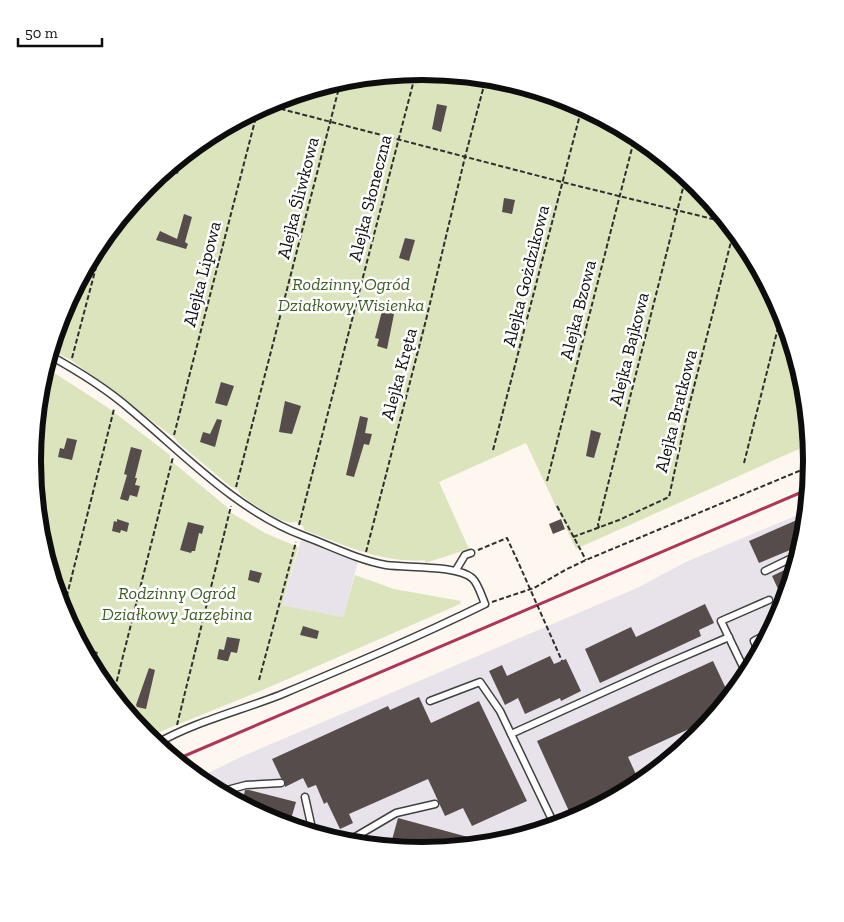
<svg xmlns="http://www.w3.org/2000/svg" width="844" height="922" font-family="'Zilla Slab',serif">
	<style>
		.industrial { fill: #e8e3eb }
		.green { fill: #dbe4bd }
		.building { fill: #554c4b }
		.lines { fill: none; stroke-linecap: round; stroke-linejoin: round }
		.service-casing { stroke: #404040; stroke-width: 9 }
		.path { stroke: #2f2f2f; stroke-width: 2; stroke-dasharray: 5 2.5; stroke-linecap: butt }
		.service { stroke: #fff; stroke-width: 6 }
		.rail { stroke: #ae355a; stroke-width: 3 }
		.path-bridge { stroke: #2f2f2f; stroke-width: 2; stroke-dasharray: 5 2.5; stroke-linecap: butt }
		.labels { text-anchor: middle; stroke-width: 5; stroke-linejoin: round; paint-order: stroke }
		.street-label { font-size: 18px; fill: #0d0d0d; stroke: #fff }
		.park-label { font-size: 18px; font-style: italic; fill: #3f5e25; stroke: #fff }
		.rim { fill: none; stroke: #0d0d0d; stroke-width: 6 }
	</style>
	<rect width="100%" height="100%" fill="#fdf7ef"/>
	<g class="industrial">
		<polygon points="807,511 804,537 782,610 746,678 697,737 638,785 571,821 498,843 422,850 346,843 273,821 205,785 198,778 243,756 637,588 686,562"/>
		<polygon points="301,540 358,562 343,617 282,605"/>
	</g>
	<g class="green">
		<path d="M422,72L498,79L571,101L639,137L698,186L746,245L782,312L804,385L810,444L576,549L526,443L439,482L469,549L425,563V560C383,564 342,544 304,530L303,526L296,522C282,526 252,503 241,495L238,490L230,486L177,442L176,439L71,360L51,350L62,312L98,244L147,185L206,137L273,101L346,79Z"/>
		<polygon points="45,367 107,407 170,455 170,460 228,508 228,511 265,533 298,547 282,605 343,617 355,575 394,589 461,601 460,604 258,692 147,737 98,677 62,610 40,537 33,461 40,385"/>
	</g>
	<g class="building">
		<polygon points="437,104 447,106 441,132 432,129"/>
		<polygon points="182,156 178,174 165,171 170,166"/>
		<polygon points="504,198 515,200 512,214 502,212"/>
		<polygon points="184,214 192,217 185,242 188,244 186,249 156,240 160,231 177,239"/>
		<polygon points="405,238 415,240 409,261 399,258"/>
		<polygon points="382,311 394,314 387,349 377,346 379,339 375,338"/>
		<polygon points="221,382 234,386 227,406 215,403"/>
		<polygon points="285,401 301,406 292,434 279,432"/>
		<polygon points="360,416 368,418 365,433 372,434 369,445 364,444 354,477 346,475"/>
		<polygon points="217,419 222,420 215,447 200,442 203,432 210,434"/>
		<polygon points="591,430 601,433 594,458 586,456"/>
		<polygon points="67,438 77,440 72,460 58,457 60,448 64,449"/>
		<polygon points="131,447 142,450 135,478 137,478 135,485 140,486 137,497 130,495 128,501 120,499 127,475 124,474"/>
		<polygon points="806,516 802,545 759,563 749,541"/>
		<polygon points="117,519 129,523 127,532 121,530 120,533 112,531 114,521 117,522"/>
		<polygon points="561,519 565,529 553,534 549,524"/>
		<polygon points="188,522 204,526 202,534 199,533 195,551 192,551 191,553 180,550"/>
		<polygon points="795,565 792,575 784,602 772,576"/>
		<polygon points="250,570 262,573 259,583 248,580"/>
		<polygon points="705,604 714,623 699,630 701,636 600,683 585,649 631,627 636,637"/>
		<polygon points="303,626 319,631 317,639 300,635"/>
		<polygon points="227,637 240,639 237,653 226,651 231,652 228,661 226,661 217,659 219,649 224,650"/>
		<polygon points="82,648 98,652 93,668 88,658"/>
		<polygon points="550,656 554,664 566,659 581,691 561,701 560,698 525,714 518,698 505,705 489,671 502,665 507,676"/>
		<polygon points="713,661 730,697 702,730 700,724 628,757 640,783 573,820 537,741"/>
		<polygon points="149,668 155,670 146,709 137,707 136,705"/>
		<polygon points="419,697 431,723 479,701 527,801 472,826 463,808 445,816 428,779 349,814 353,823 340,829 327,802 324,804 316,785 308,788 303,778 285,787 285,781 281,778 272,759 388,706 390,710"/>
		<polygon points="245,790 249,790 296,802 289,826 273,821 242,804"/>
		<polygon points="398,818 490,843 490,844 422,850 390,847"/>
	</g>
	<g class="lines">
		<defs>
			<g id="service">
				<path d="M49,355C78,371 106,388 131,410C185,455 237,511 304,536C331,546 358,560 386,565C407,568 457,565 472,578C478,583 482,597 485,604C418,637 349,666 280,695C239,711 194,722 156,744"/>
				<polyline points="456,570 465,555 471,553"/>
				<polyline points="765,571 798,555"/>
				<polyline points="759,653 754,641 769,633"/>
				<polyline points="747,675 721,621 769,600"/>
				<polyline points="430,701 480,682 500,711 555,826"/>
				<polyline points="511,734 659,667 729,637"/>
				<polyline points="226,796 227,790 246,785 281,783"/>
				<polyline points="305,797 313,833"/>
				<polyline points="342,842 350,840 396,813 435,804"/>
			</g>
		</defs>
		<use href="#service" class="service-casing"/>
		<g class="path">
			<polyline points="266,105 562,182 729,223"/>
			<polyline points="72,358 104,237"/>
			<polyline points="174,435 258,109"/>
			<polyline points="35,440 53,368"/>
			<polyline points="493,450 582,107"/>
			<polyline points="744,463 782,312"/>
			<polyline points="547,481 633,144"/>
			<polyline points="236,487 341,80"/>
			<polyline points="557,506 586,560"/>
			<polyline points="299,525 416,72"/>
			<polyline points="599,528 598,524 686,176"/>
			<polyline points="573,537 619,520 669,497 687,414 734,230"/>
			<polyline points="478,550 507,538 519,564"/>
			<polyline points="366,552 426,320 465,157 486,78"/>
			<polyline points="492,602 534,588 567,569 586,560 811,466"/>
			<polyline points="63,611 114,409"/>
			<polyline points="259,680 296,542"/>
			<polyline points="113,696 173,457"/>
			<polyline points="177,725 231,506"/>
		</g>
		<use href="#service" class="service"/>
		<polyline class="rail" points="175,760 809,489"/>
		<polyline class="path-bridge" points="519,564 562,661"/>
	</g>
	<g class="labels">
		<g class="street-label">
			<text transform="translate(298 198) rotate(-76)" y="6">Alejka Śliwkowa</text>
			<text transform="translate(370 198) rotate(-76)" y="6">Alejka Słoneczna</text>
			<text transform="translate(202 274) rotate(-76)" y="6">Alejka Lipowa</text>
			<text transform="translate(526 276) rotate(-76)" y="6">Alejka Gożdzikowa</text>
			<text transform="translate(578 310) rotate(-76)" y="6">Alejka Bzowa</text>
			<text transform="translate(629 349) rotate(-76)" y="6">Alejka Bajkowa</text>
			<text transform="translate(399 374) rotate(-75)" y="6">Alejka Kręta</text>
			<text transform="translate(676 411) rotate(-76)" y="6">Alejka Bratkowa</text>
		</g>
		<g class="park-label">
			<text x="351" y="290">Rodzinny Ogród<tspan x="351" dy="21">Działkowy Wisienka</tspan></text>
			<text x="177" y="599">Rodzinny Ogród<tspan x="177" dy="21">Działkowy Jarzębina</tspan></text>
		</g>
	</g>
	<path d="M0 0H844V922H0ZM41 461a381 381 0 1 1 762 0a381 381 0 1 1-762 0Z" fill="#fff" fill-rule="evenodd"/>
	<path class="rim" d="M41 461a381 381 0 1 1 762 0a381 381 0 1 1-762 0Z"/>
	<path d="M18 38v8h84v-8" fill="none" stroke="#0d0d0d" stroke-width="2.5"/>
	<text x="25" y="38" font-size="15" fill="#0d0d0d" stroke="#ffffff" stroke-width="4" paint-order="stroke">50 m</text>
</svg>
